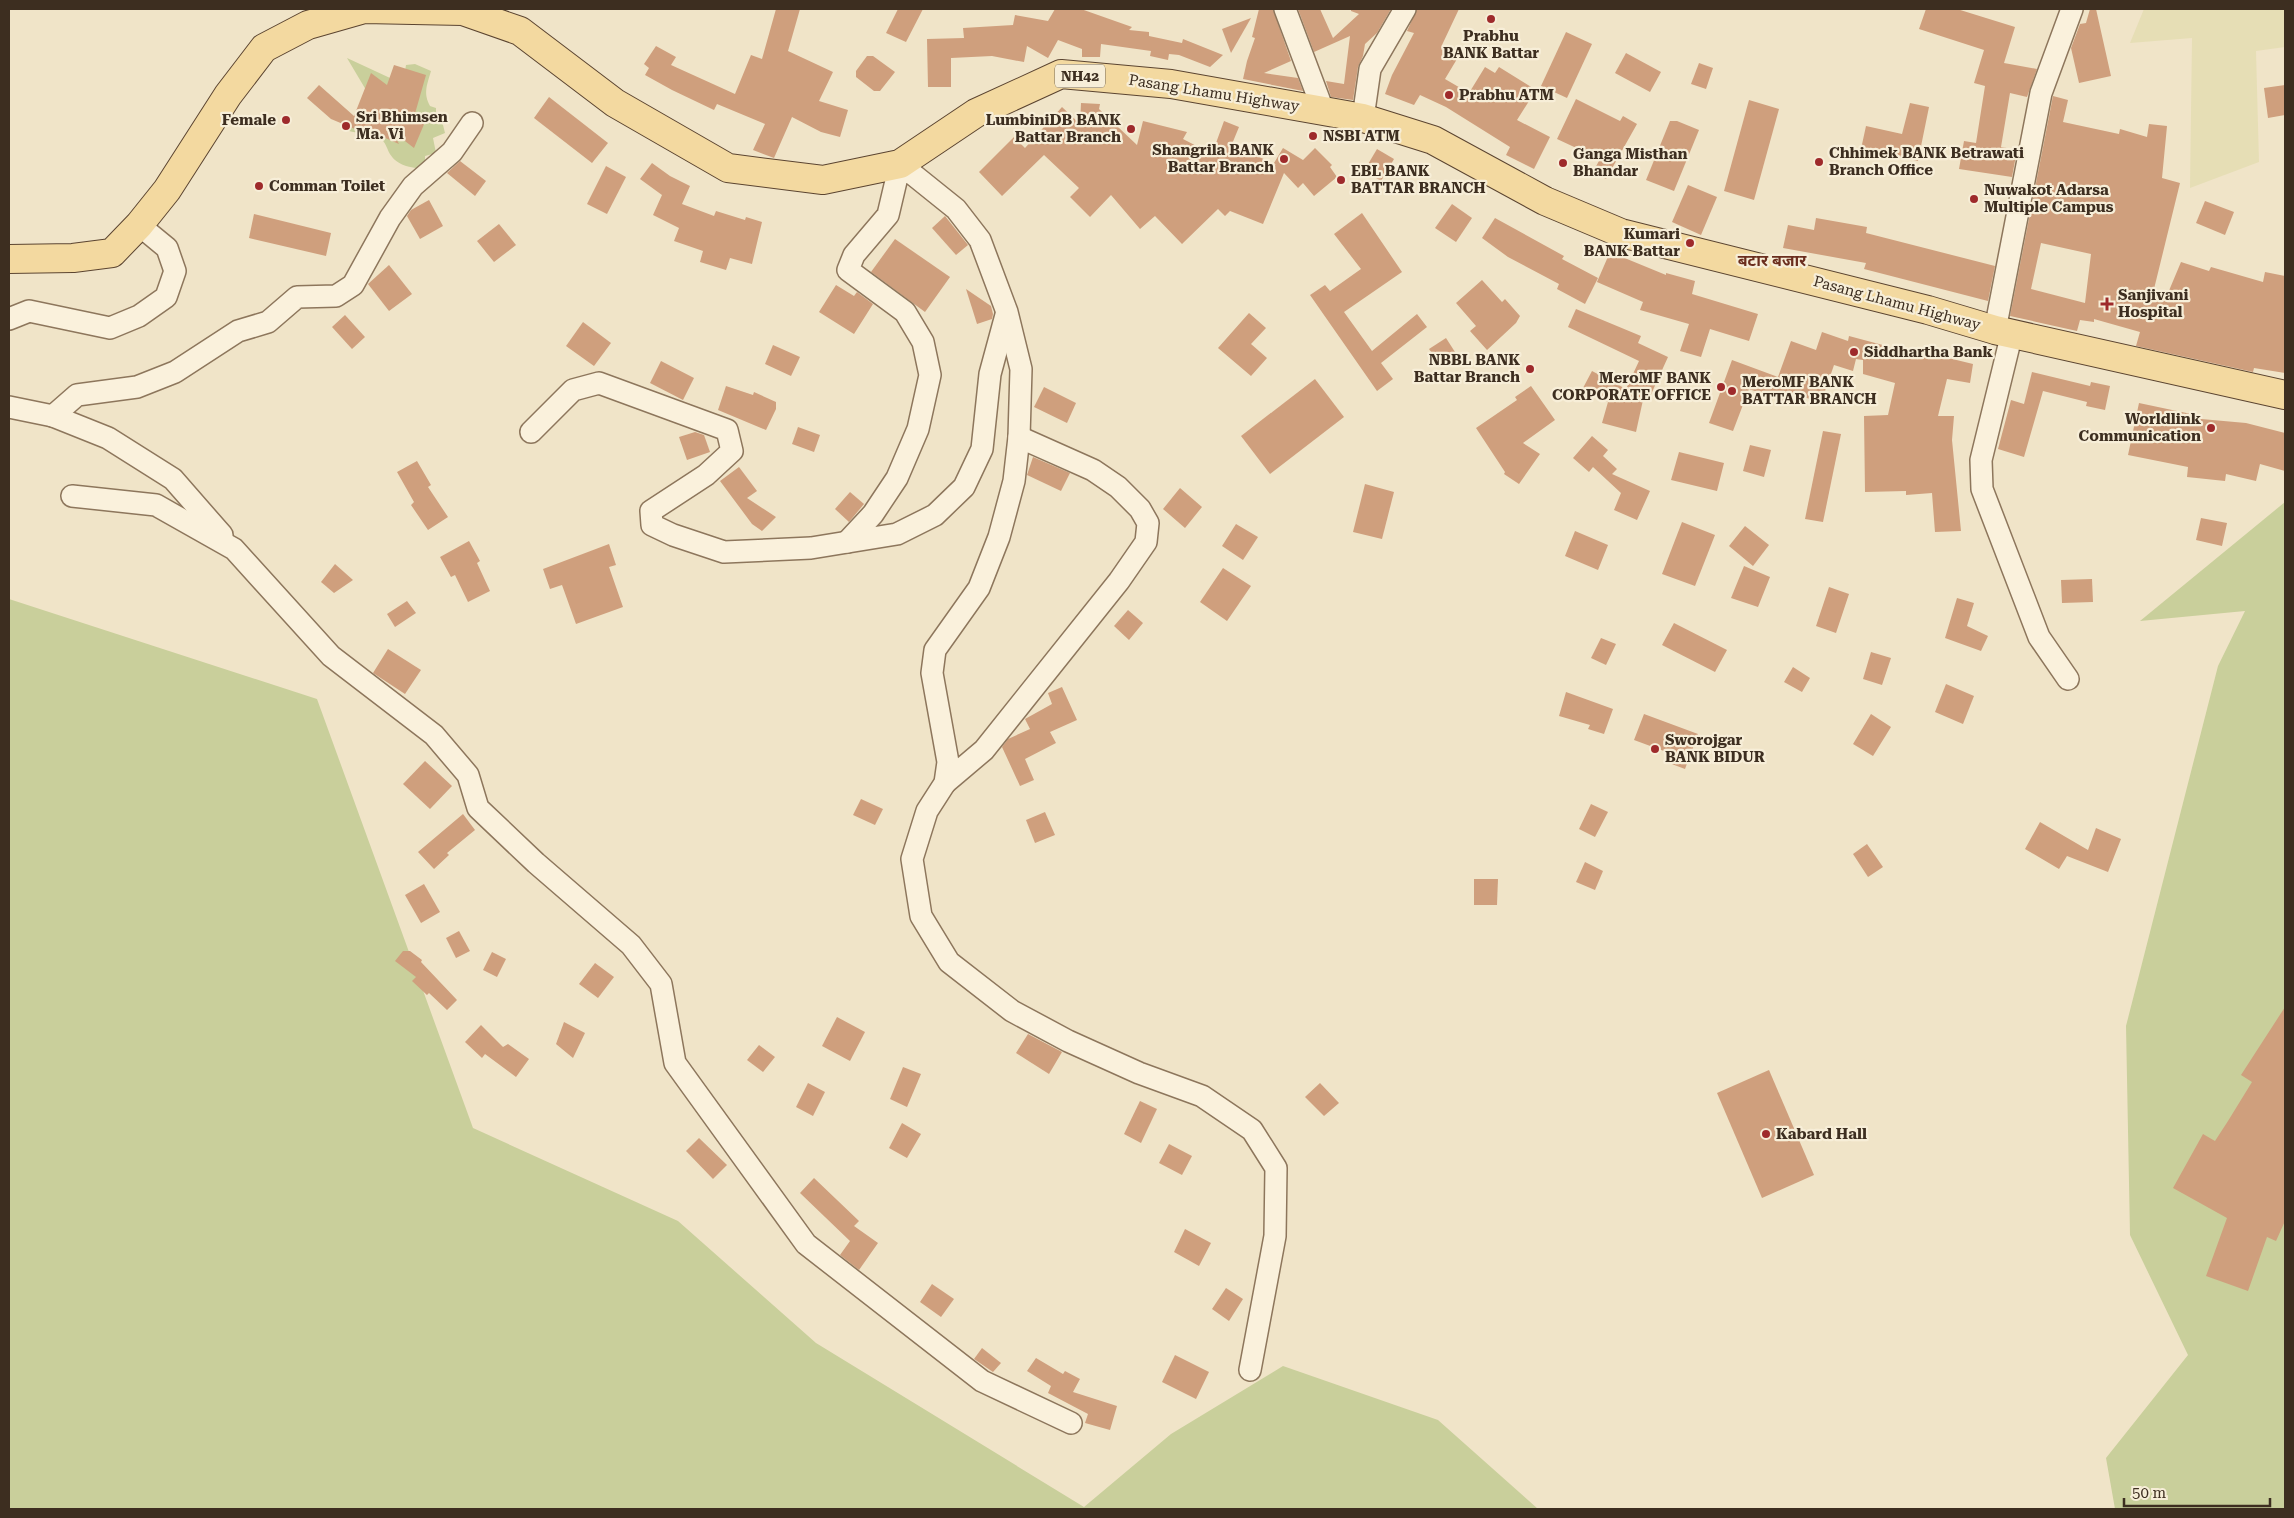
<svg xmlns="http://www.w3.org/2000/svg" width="2294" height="1518" font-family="'Roboto Serif','Noto Sans Devanagari',serif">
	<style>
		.farmland { fill: #e6deb5 }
		.green { fill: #c9cf9b }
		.building { fill: #cf9f7d; fill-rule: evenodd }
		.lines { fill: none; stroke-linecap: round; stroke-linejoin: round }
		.minor-casing { stroke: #8d765c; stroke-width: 24 }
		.major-casing { stroke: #5b4430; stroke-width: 30 }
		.minor { stroke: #faf1dc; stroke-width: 21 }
		.major { stroke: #f3d9a0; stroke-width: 28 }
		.poi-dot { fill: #9e2a2b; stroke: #f7eed8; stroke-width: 2 }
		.labels { text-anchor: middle; stroke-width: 4.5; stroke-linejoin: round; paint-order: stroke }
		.shield { fill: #f7eed8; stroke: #756857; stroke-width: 1 }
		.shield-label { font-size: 14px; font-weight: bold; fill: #3d2e20 }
		.poi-label { font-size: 15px; font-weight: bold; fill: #3d2e20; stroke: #f7eed8; text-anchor: start }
		.street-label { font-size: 15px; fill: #3d2e20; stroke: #f7eed8 }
		.neighbourhood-label { font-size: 16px; font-weight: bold; fill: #6b2e1e; stroke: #f7eed8 }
	</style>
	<rect width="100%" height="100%" fill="#f0e4c8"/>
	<polygon class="farmland" points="2144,9 2285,9 2285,47 2256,51 2259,162 2190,188 2192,38 2130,43"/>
	<g class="green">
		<path d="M347,58L403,84L406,65L415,64L431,71C427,85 423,93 430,106L436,108V117L443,125L445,133L433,138L436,153L425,156V166C417,169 414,168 406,166C384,158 391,145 378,136C369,130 357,135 347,130L357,117L366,90Z"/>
		<polygon points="2285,502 2285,1509 2115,1509 2106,1458 2188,1355 2130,1235 2126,1026 2218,666 2245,611 2140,621"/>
		<polygon points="9,599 317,699 473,1128 678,1221 816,1343 1084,1507 1171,1434 1283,1366 1438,1420 1538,1509 9,1509"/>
	</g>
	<g class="building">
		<polygon points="776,9 800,9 788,51 833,72 819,101 848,110 840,137 821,132 792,117 774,158 753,150 765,124 717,104 714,110 672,90 645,75 649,68 644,64 656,46 676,57 671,65 735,94 751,55 762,59"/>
		<polygon points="898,9 923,9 906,42 886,33"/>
		<polygon points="1055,9 1081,9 1132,27 1129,30 1149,32 1149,36 1182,43 1183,39 1223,55 1210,67 1179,55 1169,54 1168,60 1150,56 1151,51 1101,44 1100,57 1082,57 1082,49 1058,40 1048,58 1027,46 1024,62 992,56 951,58 951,87 928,87 927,39 964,38 963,28 1013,25 1015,15 1048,21"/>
		<polygon points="1259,9 1273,9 1291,61 1264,73 1298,78 1303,91 1243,79 1247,61 1255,38 1252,37"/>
		<polygon points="1298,9 1320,9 1333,38 1359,14 1351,11 1351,9 1391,9 1377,33 1365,44 1363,56 1358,67 1353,100 1331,97 1326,81 1344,84 1350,36 1314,52"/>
		<polygon points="1417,9 1459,9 1442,45 1460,54 1445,79 1469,93 1485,67 1495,73 1499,67 1536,90 1517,120 1550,137 1534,169 1506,155 1510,147 1446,107 1420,95 1414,105 1385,94 1392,75 1414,33 1407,31"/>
		<polygon points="1926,9 1957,9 2015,27 2004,63 2037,69 2027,97 2010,93 2001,147 2017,150 2012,177 1959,169 1964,141 1976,143 1985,86 1974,83 1984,50 1919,29"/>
		<polygon points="2090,9 2096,9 2111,76 2079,83 2071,48 2080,24 2086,23"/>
		<polygon points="1251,18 1231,53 1222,29"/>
		<polygon points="1566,32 1592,44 1567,98 1541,86"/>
		<polygon points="1626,53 1661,72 1650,92 1615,73"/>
		<polygon points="867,56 873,56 895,72 880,91 874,91 856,77 856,71"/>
		<polygon points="1699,63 1713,68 1706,89 1691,84"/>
		<polygon points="394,65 426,75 414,117 425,122 414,148 392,131 399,144 374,133 374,137 331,119 307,98 319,85 354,116 371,73 387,85"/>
		<polygon points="2285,85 2285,115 2268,118 2264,88"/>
		<path d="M2053,96L2068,100L2063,122L2119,134L2120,129L2147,137L2149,124L2167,126L2162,178L2180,183L2154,289L2168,293L2181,262L2209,271L2211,267L2263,282L2265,272L2285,276V373L2254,368L2253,372L2136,346L2140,332L2094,319V322L2080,320L2077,331L2010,316ZM2041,243L2091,254L2085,303L2031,289Z"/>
		<polygon points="549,97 608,143 592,163 534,118"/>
		<polygon points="1576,99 1620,121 1623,116 1637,124 1606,179 1593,172 1600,159 1557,139"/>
		<polygon points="1749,100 1779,109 1754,200 1724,191"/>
		<polygon points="1081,103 1100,104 1099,109 1137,145 1143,121 1187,132 1183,139 1212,154 1224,121 1239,127 1232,144 1276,165 1274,163 1283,148 1303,160 1315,148 1332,165 1330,167 1337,177 1314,196 1303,183 1298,188 1284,173 1263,224 1230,211 1225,216 1218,209 1182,244 1155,216 1140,229 1111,195 1090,217 1070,197 1079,188 1044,155 1002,196 979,172 1014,137 1025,148 1062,107 1080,124"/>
		<polygon points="1910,103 1929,107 1918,161 1861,149 1866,126 1902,134"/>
		<polygon points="1670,121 1677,121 1699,130 1674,191 1646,180"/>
		<polygon points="1377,149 1394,159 1381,181 1364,171"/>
		<polygon points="460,161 486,181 475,196 447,173"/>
		<polygon points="652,163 670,176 690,186 682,204 714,216 716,211 745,220 746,217 762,222 752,264 730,258 726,270 700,262 703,251 674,241 679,228 653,215 662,195 640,179"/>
		<polygon points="606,166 626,177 607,214 587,204"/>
		<polygon points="1688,185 1717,197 1701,235 1672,222"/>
		<polygon points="429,200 443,226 420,239 407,216 411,210"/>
		<polygon points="2205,201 2234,212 2225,235 2196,223"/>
		<polygon points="1452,204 1472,218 1456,242 1435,228"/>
		<polygon points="1362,213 1402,272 1344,312 1372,351 1417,314 1427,327 1381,363 1393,379 1377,391 1310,295 1325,285 1330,291 1361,269 1334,234"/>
		<polygon points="254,214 331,233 326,256 249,238"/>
		<polygon points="945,216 968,245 956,255 932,228"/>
		<polygon points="1495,218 1564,256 1562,259 1598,278 1585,304 1557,289 1559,284 1508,257 1482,238"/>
		<polygon points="1816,218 1867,227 1866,233 1995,266 1988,301 1864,269 1866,263 1783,248 1788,225 1814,230"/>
		<polygon points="499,224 516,245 494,262 477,241"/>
		<polygon points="895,239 950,277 925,312 871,272"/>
		<polygon points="1610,252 1666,275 1666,273 1695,281 1692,294 1758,314 1749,341 1710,329 1701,357 1680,351 1689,324 1640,310 1643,302 1597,282"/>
		<polygon points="389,265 412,294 389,311 368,284"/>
		<polygon points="1482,280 1502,302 1505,299 1520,316 1516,323 1487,350 1470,331 1476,326 1456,303"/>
		<polygon points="836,285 854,296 857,292 873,304 854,334 819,312"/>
		<polygon points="966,289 991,306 993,314 992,319 977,324"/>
		<polygon points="1576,309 1641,336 1638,343 1668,357 1648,401 1643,400 1636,432 1602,423 1608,402 1583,388 1592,371 1626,389 1639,361 1568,327"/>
		<polygon points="1249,313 1266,328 1251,344 1267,358 1251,376 1218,348"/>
		<polygon points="345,315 365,337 352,349 332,327"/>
		<polygon points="583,322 611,343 594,366 566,346"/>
		<polygon points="1822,332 1848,341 1849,336 1935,359 1936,355 1973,364 1970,383 1947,379 1938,416 1954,416 1952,440 1961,531 1935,532 1932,493 1906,495 1906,491 1865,492 1864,416 1888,415 1895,383 1863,374 1863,360 1856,359 1853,371 1834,365 1821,403 1790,392 1786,402 1749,389 1733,431 1709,423 1732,360 1778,377 1791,341 1816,350"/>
		<polygon points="1446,338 1455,352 1439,363 1429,349"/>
		<polygon points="773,345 800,357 791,376 765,364"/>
		<polygon points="661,361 694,378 683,400 650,383"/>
		<polygon points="2032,372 2090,386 2091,382 2110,386 2105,410 2086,406 2087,402 2043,391 2024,457 1998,449 2011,400 2024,404"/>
		<polygon points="1315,379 1344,417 1270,474 1241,436"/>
		<polygon points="726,386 753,395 754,392 776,402 776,409 766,430 718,410"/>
		<polygon points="1531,386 1555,420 1523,443 1540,454 1519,484 1504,474 1505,472 1476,428 1517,400 1515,397"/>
		<polygon points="1044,387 1076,403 1067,423 1034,407"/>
		<polygon points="2139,403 2191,414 2190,418 2246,423 2285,433 2285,471 2260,464 2256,481 2226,474 2225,481 2187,477 2188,467 2128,455"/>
		<polygon points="798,427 820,435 814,452 792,444"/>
		<polygon points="1823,431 1841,434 1823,522 1805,519"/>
		<polygon points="695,432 704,435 710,452 687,460 679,437"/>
		<polygon points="1592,436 1608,450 1603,456 1617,469 1612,474 1650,491 1637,520 1614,510 1621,493 1593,467 1589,472 1573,458"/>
		<polygon points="1750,445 1771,450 1764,477 1743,471"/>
		<polygon points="1679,452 1724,463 1717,491 1671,480"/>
		<polygon points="1033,457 1070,473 1061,491 1027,475"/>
		<polygon points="417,461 431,485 428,487 448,517 428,530 411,505 414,502 397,472"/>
		<polygon points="739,467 757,491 747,498 776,517 762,531 752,524 720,481"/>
		<polygon points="1365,484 1394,492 1382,539 1353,532"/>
		<polygon points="1180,488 1202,507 1185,528 1163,509"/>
		<polygon points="850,492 864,504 849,522 835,509"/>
		<polygon points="2201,518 2227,523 2222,546 2196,540"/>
		<polygon points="1682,522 1715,535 1695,586 1662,574"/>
		<polygon points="1236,524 1258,537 1243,560 1222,546"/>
		<polygon points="1745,526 1769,545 1753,566 1729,546"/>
		<polygon points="1575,531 1608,545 1598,570 1565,556"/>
		<polygon points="469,541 480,561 477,563 490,591 468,602 455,575 451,577 440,557"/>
		<polygon points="609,544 616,565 609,567 623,607 576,624 562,585 550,589 543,569"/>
		<polygon points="335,564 353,580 334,593 321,582"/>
		<polygon points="1744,566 1770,577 1758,607 1731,598"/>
		<polygon points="1223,568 1251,586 1227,621 1200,602"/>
		<polygon points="2092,579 2093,602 2062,603 2061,580"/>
		<polygon points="1829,587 1849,594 1836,633 1816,626"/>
		<polygon points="1957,598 1974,603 1967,626 1988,636 1981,651 1945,638"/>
		<polygon points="407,601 416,613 395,627 387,614"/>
		<polygon points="1128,610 1143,623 1129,640 1114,626"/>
		<polygon points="1674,623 1727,650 1715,672 1662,645"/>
		<polygon points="1601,638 1616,644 1606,665 1591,658"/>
		<polygon points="388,649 421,670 405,694 373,673"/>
		<polygon points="1871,652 1891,658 1882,685 1863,679"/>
		<polygon points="1793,667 1810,678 1802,692 1784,682"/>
		<polygon points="1946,684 1974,696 1963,724 1935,712"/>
		<polygon points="1062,687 1077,720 1050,732 1056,743 1025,759 1034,780 1020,786 1002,747 1008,739 1030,729 1025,719 1052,704 1048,693"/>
		<polygon points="1566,692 1613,709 1604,734 1588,729 1590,725 1559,716"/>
		<polygon points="1644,714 1698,734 1685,769 1669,763 1672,754 1634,740"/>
		<polygon points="1871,714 1891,727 1873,756 1853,744"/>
		<polygon points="425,761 452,786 430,809 403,784"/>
		<polygon points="861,799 883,809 875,825 853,815"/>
		<polygon points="1591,804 1608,812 1595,837 1579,829"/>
		<polygon points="1045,812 1055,835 1035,843 1026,820"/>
		<polygon points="463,814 475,830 447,853 449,855 434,869 418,852"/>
		<polygon points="2040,822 2088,850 2096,828 2121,839 2108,872 2067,856 2059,869 2025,849"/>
		<polygon points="1867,844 1883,867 1868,877 1853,854"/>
		<polygon points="1585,862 1603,871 1595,890 1576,882"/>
		<polygon points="1474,879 1498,879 1497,905 1474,905"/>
		<polygon points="424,884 440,912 421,923 405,895"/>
		<polygon points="459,931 470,951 456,958 446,938"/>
		<polygon points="403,951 410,951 422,960 421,962 457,1000 447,1010 429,993 427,995 412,981 416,977 395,961"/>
		<polygon points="492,952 506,959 497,977 483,970"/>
		<polygon points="595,963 614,977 598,998 579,984"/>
		<polygon points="2285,1007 2285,1221 2276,1241 2267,1237 2248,1291 2206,1276 2227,1218 2173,1188 2203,1134 2215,1141 2228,1121 2252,1082 2241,1075"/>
		<polygon points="837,1017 865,1032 850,1061 822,1046"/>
		<polygon points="564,1022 585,1033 573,1058 556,1044"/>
		<polygon points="481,1025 503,1047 508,1044 529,1059 516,1077 485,1054 482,1058 465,1042"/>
		<polygon points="1028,1034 1062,1052 1049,1074 1016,1053"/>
		<polygon points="759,1045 775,1057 763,1072 747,1060"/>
		<polygon points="903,1067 921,1074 907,1107 890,1099"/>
		<polygon points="1769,1070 1814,1175 1762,1198 1717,1093"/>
		<polygon points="808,1083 825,1092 813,1116 796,1107"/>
		<polygon points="1320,1083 1339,1103 1324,1116 1305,1097"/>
		<polygon points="1140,1101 1157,1109 1141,1143 1124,1134"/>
		<polygon points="902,1123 921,1134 907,1158 889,1148"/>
		<polygon points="699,1138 727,1165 713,1179 686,1151"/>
		<polygon points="1169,1144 1192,1156 1182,1175 1159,1163"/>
		<polygon points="814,1178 859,1221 854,1226 878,1243 859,1270 840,1255 850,1241 800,1193"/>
		<polygon points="1185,1229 1211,1243 1199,1266 1174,1252"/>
		<polygon points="932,1284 954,1299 941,1317 920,1302"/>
		<polygon points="1226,1288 1243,1299 1229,1321 1212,1309"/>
		<polygon points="982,1348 1001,1363 993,1372 974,1359"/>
		<polygon points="1175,1355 1209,1372 1196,1399 1162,1382"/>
		<polygon points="1036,1358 1063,1374 1065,1371 1080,1379 1073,1392 1117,1406 1110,1430 1085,1423 1088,1414 1048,1393 1051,1386 1027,1371"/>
	</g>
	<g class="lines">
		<defs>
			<g id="minor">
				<polyline points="1285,9 1323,110"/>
				<polyline points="1363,118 1370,69 1405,9"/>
				<polyline points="9,319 29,311 110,328 139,316 166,297 175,271 167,248 139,225"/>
				<polyline points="1995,330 2041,93 2072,9"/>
				<polyline points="2012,333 1981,460 1982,489 2039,637 2068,679"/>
				<polyline points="9,407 53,416 108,438 173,479 222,535"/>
				<polyline points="53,416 77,395 137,387 175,372 238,331 268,322 297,297 336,296 353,285 390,218 413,186 452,152 472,123"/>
				<polyline points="531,432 573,390 599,383 727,430 732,451 706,475 651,511 652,525 673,535 724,552 811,548 897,534 935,515 964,487 982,449 990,374 1006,315"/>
				<polyline points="72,496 156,505 234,549 331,656 434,735 468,775 478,808 536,863 631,945 661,984 675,1063 806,1244 982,1381 1071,1423"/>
				<polyline points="847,542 873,514 897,478 918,429 930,375 923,342 905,312 848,270 854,255 888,215 900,164 956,209 980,240 1007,312 1021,369 1019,437 1014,481 999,537 979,588 935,650 932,673 948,762 945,783 927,811 912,859 921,916 949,962 1012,1011 1068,1041 1139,1073 1202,1096 1252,1130 1276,1168 1275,1236 1250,1370"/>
				<polyline points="945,783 984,750 1119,581 1146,542 1148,523 1140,509 1118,487 1093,470 1019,437"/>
			</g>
			<polyline id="major" points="9,259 73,258 112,253 139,225 167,190 228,95 264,48 308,25 364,9 463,11 520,31 615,103 728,168 823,180 900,164 976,113 1061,74 1171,84 1363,118 1433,140 1545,201 1621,233 1928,310 1995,330 2285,395"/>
		</defs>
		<use href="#minor" class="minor-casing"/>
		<use href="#major" class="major-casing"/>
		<use href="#minor" class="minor"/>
		<use href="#major" class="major"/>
	</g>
	<g class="poi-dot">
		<circle cx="1491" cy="19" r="5"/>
		<circle cx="1449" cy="95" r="5"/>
		<circle cx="286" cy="120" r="5"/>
		<circle cx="346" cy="126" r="5"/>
		<circle cx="1131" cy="129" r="5"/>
		<circle cx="1313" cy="136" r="5"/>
		<circle cx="1284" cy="159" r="5"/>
		<circle cx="1819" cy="162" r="5"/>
		<circle cx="1563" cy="163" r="5"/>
		<circle cx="1341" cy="180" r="5"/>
		<circle cx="259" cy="186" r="5"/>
		<circle cx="1974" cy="199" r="5"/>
		<circle cx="1690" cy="243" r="5"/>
		<path d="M2104.5 296.5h5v5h5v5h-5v5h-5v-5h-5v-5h5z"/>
		<circle cx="1854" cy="352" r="5"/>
		<circle cx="1530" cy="369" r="5"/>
		<circle cx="1721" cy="387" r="5"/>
		<circle cx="1732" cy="391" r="5"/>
		<circle cx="2211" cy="428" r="5"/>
		<circle cx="1655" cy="749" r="5"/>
		<circle cx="1766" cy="1134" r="5"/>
	</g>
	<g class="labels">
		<rect class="shield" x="1055" y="64.5" width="50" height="23" rx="4"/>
		<g class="shield-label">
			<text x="1080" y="81">NH42</text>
		</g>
		<g class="poi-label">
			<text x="1491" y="41" text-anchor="middle">Prabhu<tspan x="1491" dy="17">BANK Battar</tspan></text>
			<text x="1459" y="100">Prabhu ATM</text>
			<text x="356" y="122">Sri Bhimsen<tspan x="356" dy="17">Ma. Vi</tspan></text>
			<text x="276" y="125" text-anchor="end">Female</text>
			<text x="1121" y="125" text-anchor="end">LumbiniDB BANK<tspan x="1121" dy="17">Battar Branch</tspan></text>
			<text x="1323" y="141">NSBI ATM</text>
			<text x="1274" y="155" text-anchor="end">Shangrila BANK<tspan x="1274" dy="17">Battar Branch</tspan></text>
			<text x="1829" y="158">Chhimek BANK Betrawati<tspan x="1829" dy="17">Branch Office</tspan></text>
			<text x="1573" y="159">Ganga Misthan<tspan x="1573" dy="17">Bhandar</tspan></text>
			<text x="1351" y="176">EBL BANK<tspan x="1351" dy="17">BATTAR BRANCH</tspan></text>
			<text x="269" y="191">Comman Toilet</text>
			<text x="1984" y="195">Nuwakot Adarsa<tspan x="1984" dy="17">Multiple Campus</tspan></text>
			<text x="1680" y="239" text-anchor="end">Kumari<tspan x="1680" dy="17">BANK Battar</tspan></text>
			<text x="2118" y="300">Sanjivani<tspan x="2118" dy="17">Hospital</tspan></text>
			<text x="1864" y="357">Siddhartha Bank</text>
			<text x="1520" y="365" text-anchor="end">NBBL BANK<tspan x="1520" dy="17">Battar Branch</tspan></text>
			<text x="1711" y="383" text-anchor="end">MeroMF BANK<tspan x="1711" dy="17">CORPORATE OFFICE</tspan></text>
			<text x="1742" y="387">MeroMF BANK<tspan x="1742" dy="17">BATTAR BRANCH</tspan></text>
			<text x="2201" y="424" text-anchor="end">Worldlink<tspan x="2201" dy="17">Communication</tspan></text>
			<text x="1665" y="745">Sworojgar<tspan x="1665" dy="17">BANK BIDUR</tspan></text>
			<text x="1776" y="1139">Kabard Hall</text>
		</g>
		<g class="street-label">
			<text transform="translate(1214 93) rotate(9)" y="5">Pasang Lhamu Highway</text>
			<text transform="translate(1897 303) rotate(15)" y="5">Pasang Lhamu Highway</text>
		</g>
		<g class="neighbourhood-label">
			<text x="1772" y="266">बटार बजार</text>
		</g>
	</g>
	<rect width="2294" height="1518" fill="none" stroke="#3d2e20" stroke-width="20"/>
	<path d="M2124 1498v8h146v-8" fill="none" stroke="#3d2e20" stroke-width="2.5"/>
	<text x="2132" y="1498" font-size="15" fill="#3d2e20" stroke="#f7eed8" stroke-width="4" paint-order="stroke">50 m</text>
</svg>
